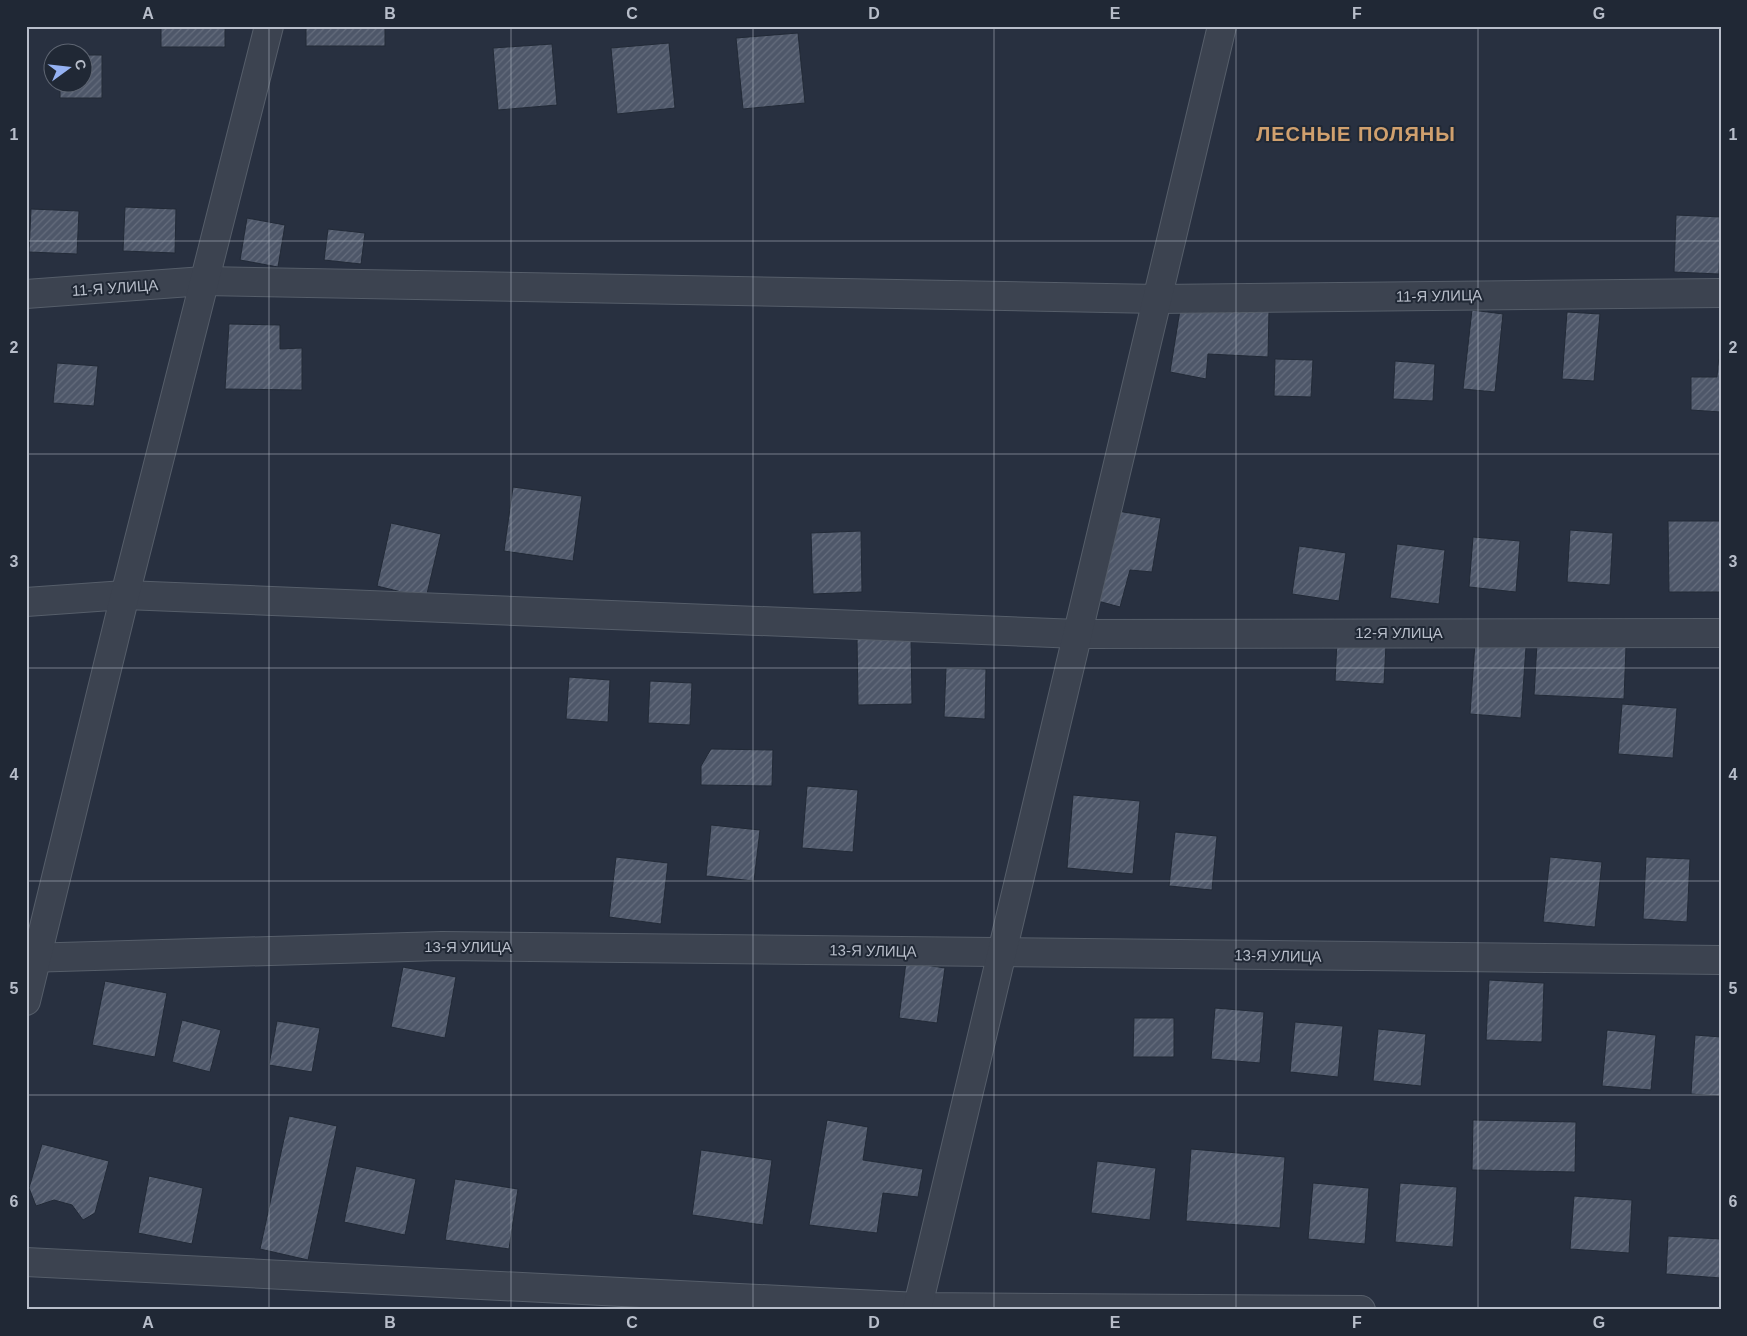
<svg xmlns="http://www.w3.org/2000/svg" width="1747" height="1336" font-family="Arial,sans-serif">
	<style>
		.building { fill: url(#building-hatch); stroke: #222a37 }
		.lines { fill: none; stroke-linecap: round; stroke-linejoin: round }
		.minor-casing { stroke: #565e6a; stroke-width: 30 }
		.minor { stroke: #3c4350; stroke-width: 28 }
		.grid { fill: none; stroke: #b8beca; stroke-width: 1; stroke-opacity: 0.55 }
		.labels { text-anchor: middle; stroke-width: 4; stroke-linejoin: round; paint-order: stroke }
		.street-label { font-size: 15px; fill: #b8beca; stroke: #202835 }
		.district-label { font-size: 20px; font-weight: bold; letter-spacing: 1px; fill: #d0a06e; stroke: #202835 }
		.neatline { fill: none; stroke: #b8beca; stroke-width: 2 }
		.grid-label { font-size: 16px; text-anchor: middle; font-weight: bold; fill: #b8beca }
	</style>
	<defs>
		<pattern id="building-hatch" width="6" height="6" patternUnits="userSpaceOnUse" patternTransform="scale(1.25)"><rect width="6" height="6" fill="#4e5769"/><path d="M-1 1l2-2M0 6l6-6M5 7l2-2" fill="none" stroke="#656d7d"/></pattern>
	</defs>
	<rect width="100%" height="100%" fill="#283040"/>
	<g class="building">
		<rect x="161" y="26" width="64" height="21"/>
		<rect x="306" y="26" width="79" height="20"/>
		<polygon points="798,33 805,103 743,109 736,38"/>
		<polygon points="669,43 675,108 617,114 611,48"/>
		<polygon points="552,44 557,105 498,110 493,48"/>
		<polygon points="82,55 102,55 102,98 60,98 60,82 82,82"/>
		<polygon points="125,207 176,209 175,253 123,251"/>
		<polygon points="31,209 79,211 77,254 29,252"/>
		<polygon points="1676,215 1721,217 1719,274 1674,272"/>
		<polygon points="247,218 285,225 278,267 240,260"/>
		<polygon points="328,229 365,233 361,264 324,260"/>
		<polygon points="1180,310 1269,310 1268,357 1208,354 1206,379 1170,372"/>
		<polygon points="1472,310 1503,314 1495,392 1463,389"/>
		<polygon points="1567,312 1600,314 1594,381 1562,379"/>
		<polygon points="229,324 280,325 280,349 302,348 302,390 225,389"/>
		<polygon points="1721,333 1721,412 1691,410 1691,377 1717,377"/>
		<polygon points="1275,359 1313,360 1311,397 1274,396"/>
		<polygon points="1395,361 1435,364 1433,401 1393,399"/>
		<polygon points="57,363 98,366 94,406 53,403"/>
		<polygon points="513,487 582,496 573,561 504,551"/>
		<polygon points="1117,511 1161,518 1152,572 1130,570 1120,607 1094,600"/>
		<polygon points="1668,521 1721,521 1721,592 1669,592"/>
		<polygon points="391,523 441,534 426,598 377,586"/>
		<polygon points="1570,530 1613,533 1610,585 1567,582"/>
		<polygon points="861,531 862,592 813,594 811,533"/>
		<polygon points="1473,537 1520,541 1516,592 1469,587"/>
		<polygon points="1397,544 1445,550 1439,604 1390,598"/>
		<polygon points="1299,546 1346,553 1339,601 1292,594"/>
		<polygon points="911,636 912,704 858,705 857,637"/>
		<polygon points="1337,641 1386,644 1384,684 1335,681"/>
		<polygon points="1475,643 1526,647 1521,718 1470,714"/>
		<polygon points="1537,643 1626,647 1624,699 1534,695"/>
		<polygon points="946,668 986,669 985,719 944,717"/>
		<polygon points="569,677 610,680 608,722 566,719"/>
		<polygon points="650,681 692,683 690,725 648,723"/>
		<polygon points="1622,704 1677,708 1673,758 1618,754"/>
		<polygon points="711,749 773,750 772,786 701,785 701,766"/>
		<polygon points="807,786 858,790 853,852 802,848"/>
		<polygon points="1073,795 1140,801 1133,874 1067,868"/>
		<polygon points="711,825 760,830 754,881 706,876"/>
		<polygon points="1175,832 1217,836 1212,890 1169,886"/>
		<polygon points="616,857 668,863 661,924 609,917"/>
		<polygon points="1550,857 1602,862 1595,927 1543,922"/>
		<polygon points="1646,857 1690,859 1687,922 1643,919"/>
		<polygon points="906,962 945,968 937,1023 899,1018"/>
		<polygon points="403,967 456,977 445,1038 391,1027"/>
		<polygon points="1489,980 1544,983 1542,1042 1486,1040"/>
		<polygon points="105,981 167,993 155,1057 92,1045"/>
		<polygon points="1215,1008 1264,1012 1260,1063 1211,1059"/>
		<polygon points="1134,1018 1174,1018 1174,1057 1133,1057"/>
		<polygon points="182,1020 221,1030 210,1072 172,1062"/>
		<polygon points="277,1021 320,1028 312,1072 269,1065"/>
		<polygon points="1295,1022 1343,1026 1338,1077 1290,1072"/>
		<polygon points="1378,1029 1426,1034 1421,1086 1373,1081"/>
		<polygon points="1607,1030 1656,1035 1651,1090 1602,1086"/>
		<polygon points="1695,1035 1721,1037 1721,1096 1691,1094"/>
		<polygon points="289,1116 337,1126 308,1260 260,1249"/>
		<polygon points="827,1120 868,1127 863,1160 923,1169 918,1197 883,1193 877,1233 809,1225"/>
		<polygon points="1473,1120 1576,1122 1575,1172 1472,1170"/>
		<polygon points="42,1144 109,1161 95,1213 83,1220 72,1205 54,1200 36,1206 29,1188"/>
		<polygon points="1191,1149 1285,1157 1280,1228 1186,1221"/>
		<polygon points="701,1150 772,1160 763,1225 692,1215"/>
		<polygon points="1097,1161 1156,1168 1150,1220 1091,1213"/>
		<polygon points="356,1166 416,1179 405,1235 344,1222"/>
		<polygon points="149,1176 203,1188 192,1244 138,1233"/>
		<polygon points="455,1179 518,1189 509,1249 445,1240"/>
		<polygon points="1313,1183 1369,1188 1365,1244 1308,1239"/>
		<polygon points="1400,1183 1457,1187 1453,1247 1395,1242"/>
		<polygon points="1574,1196 1632,1200 1629,1253 1570,1249"/>
		<polygon points="1668,1236 1721,1239 1721,1278 1666,1274"/>
	</g>
	<g class="lines">
		<defs>
			<g id="minor">
				<polyline points="26,294 204,281 1158,299 1721,293"/>
				<polyline points="26,602 125,595 1078,634 1721,633"/>
				<polyline points="26,958 442,946 1721,960"/>
				<polyline points="26,1001 125,595 269,26"/>
				<polyline points="26,1262 918,1307 1361,1310"/>
				<polyline points="917,1310 1222,26"/>
			</g>
		</defs>
		<use href="#minor" class="minor-casing"/>
		<use href="#minor" class="minor"/>
	</g>
	<path class="grid" d="M269,26V1310M511,26V1310M753,26V1310M994,26V1310M1236,26V1310M1478,26V1310M26,241H1721M26,454H1721M26,668H1721M26,881H1721M26,1095H1721"/>
	<g class="labels">
		<g class="street-label">
			<text transform="translate(115 288) rotate(-4)" y="5">11-Я УЛИЦА</text>
			<text transform="translate(1439 296) rotate(-1)" y="5">11-Я УЛИЦА</text>
			<text x="1399" y="638">12-Я УЛИЦА</text>
			<text x="468" y="952">13-Я УЛИЦА</text>
			<text transform="translate(873 951) rotate(1)" y="5">13-Я УЛИЦА</text>
			<text transform="translate(1278 956) rotate(1)" y="5">13-Я УЛИЦА</text>
		</g>
		<g class="district-label">
			<text x="1356" y="141">ЛЕСНЫЕ ПОЛЯНЫ</text>
		</g>
	</g>
	<rect width="1747" height="1336" fill="none" stroke="#202835" stroke-width="55"/>
	<g transform="translate(68 68) rotate(75)"><circle r="24" fill="#202835" stroke="#5d6471"/>
	<path d="M0-4L9 19L0 12L-9 19Z" fill="#95b2f3"/>
	<text y="-8" font-size="14" font-weight="bold" text-anchor="middle" fill="#b8beca">С</text>
	</g>
	<rect x="28" y="28" width="1692" height="1280" class="neatline"/>
	<g class="grid-label">
		<text x="148" y="19">A</text>
		<text x="390" y="19">B</text>
		<text x="632" y="19">C</text>
		<text x="874" y="19">D</text>
		<text x="1115" y="19">E</text>
		<text x="1357" y="19">F</text>
		<text x="1599" y="19">G</text>
		<text x="14" y="140">1</text>
		<text x="1733" y="140">1</text>
		<text x="14" y="353">2</text>
		<text x="1733" y="353">2</text>
		<text x="14" y="567">3</text>
		<text x="1733" y="567">3</text>
		<text x="14" y="780">4</text>
		<text x="1733" y="780">4</text>
		<text x="14" y="994">5</text>
		<text x="1733" y="994">5</text>
		<text x="14" y="1207">6</text>
		<text x="1733" y="1207">6</text>
		<text x="148" y="1328">A</text>
		<text x="390" y="1328">B</text>
		<text x="632" y="1328">C</text>
		<text x="874" y="1328">D</text>
		<text x="1115" y="1328">E</text>
		<text x="1357" y="1328">F</text>
		<text x="1599" y="1328">G</text>
	</g>
</svg>
